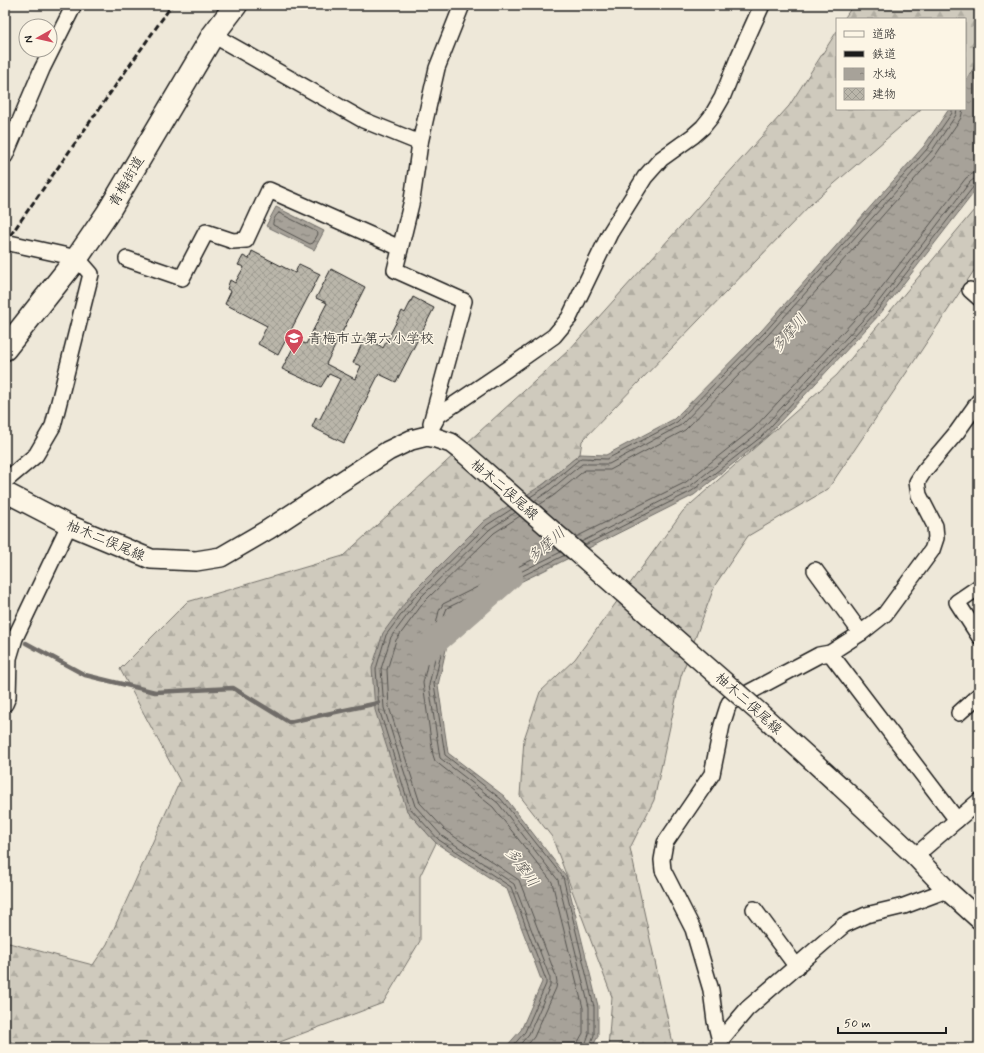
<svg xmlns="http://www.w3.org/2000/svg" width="984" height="1053" font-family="Mynerve,'Klee One',sans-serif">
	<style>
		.forest { fill: url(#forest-firs); stroke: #76736c }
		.water { fill: url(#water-ripples); stroke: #6f6c67 }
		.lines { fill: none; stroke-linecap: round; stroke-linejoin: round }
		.shore { stroke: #54524e; stroke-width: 1 }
		.stream { stroke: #6f6c67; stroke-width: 4.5 }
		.river { stroke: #a7a299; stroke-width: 26 }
		.building { fill: url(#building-cross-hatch); stroke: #1c1c1c }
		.minor-casing { stroke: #1c1c1c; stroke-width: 18 }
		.major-casing { stroke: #1c1c1c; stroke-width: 22 }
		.highway-casing { stroke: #1c1c1c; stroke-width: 25 }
		.minor { stroke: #fcf5e5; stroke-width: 15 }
		.major { stroke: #fcf5e5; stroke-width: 19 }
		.highway { stroke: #fcf5e5; stroke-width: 22 }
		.rail { stroke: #1c1c1c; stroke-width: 3; stroke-dasharray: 6 3; stroke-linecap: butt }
		.major-bridge-casing { stroke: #1c1c1c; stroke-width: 22; stroke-linecap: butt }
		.major-bridge { stroke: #fcf5e5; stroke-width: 19 }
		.labels { text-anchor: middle; stroke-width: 3; stroke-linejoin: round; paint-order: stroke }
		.street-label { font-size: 14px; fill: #1c1c1c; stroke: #fcf5e5 }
		.poi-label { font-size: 14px; fill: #1c1c1c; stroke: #fcf5e5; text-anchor: start }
		.water-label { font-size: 15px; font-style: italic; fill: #5b5854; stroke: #fcf5e5 }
	</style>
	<defs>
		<pattern id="forest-firs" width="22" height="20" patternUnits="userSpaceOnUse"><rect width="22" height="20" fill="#cfcabd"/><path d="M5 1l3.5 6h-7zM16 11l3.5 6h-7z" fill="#b1ada2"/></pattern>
		<pattern id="water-ripples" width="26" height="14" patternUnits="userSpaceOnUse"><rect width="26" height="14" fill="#a7a299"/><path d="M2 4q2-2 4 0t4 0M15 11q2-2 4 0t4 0" fill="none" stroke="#87837c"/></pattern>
		<pattern id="building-cross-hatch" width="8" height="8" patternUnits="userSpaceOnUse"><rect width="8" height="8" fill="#bab6aa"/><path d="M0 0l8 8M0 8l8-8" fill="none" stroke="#9f9c92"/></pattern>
	</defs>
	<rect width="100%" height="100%" fill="#eee8d9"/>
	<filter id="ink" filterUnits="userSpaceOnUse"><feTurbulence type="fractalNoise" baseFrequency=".025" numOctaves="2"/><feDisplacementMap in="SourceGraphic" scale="8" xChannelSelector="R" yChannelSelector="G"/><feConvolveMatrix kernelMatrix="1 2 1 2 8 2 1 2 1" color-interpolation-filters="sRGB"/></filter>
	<g filter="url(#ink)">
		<g class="forest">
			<polygon points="853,5 979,5 979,59 965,83 965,19 844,19"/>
			<polygon points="837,31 837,109 921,109 813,202 582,441 580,454 413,592 407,811 436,843 420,876 420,941 383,1003 264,1048 22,1048 5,1038 5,942 93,965 107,944 180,781 120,669 187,602 343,556 569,350 789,106"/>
			<polygon points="979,204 979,263 913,363 828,489 748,536 715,585 681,676 654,800 630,848 674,1048 608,1048 612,997 552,837 520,796 524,739 540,692 575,659 683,511 837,375"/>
		</g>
		<g class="water">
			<polygon points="979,59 979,186 880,314 764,439 694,495 543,571 454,614 438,685 448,753 504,796 566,876 598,1006 598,1036 592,1048 505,1048 521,1030 542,982 507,889 436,843 407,811 375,710 372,668 383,633 413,592 484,521 544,484 580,454 606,455 674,419 762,330 924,146 949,109 965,109 965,83"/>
			<polygon points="276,207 324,231 314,250 266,226"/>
		</g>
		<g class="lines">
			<g class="shore">
				<path d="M279,213L317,232L318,234L313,243L310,244L273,225C272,222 276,214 279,213Z"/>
				<polyline points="530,497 546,487 581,458 607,459 677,422 765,332 927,149 952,113 952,109"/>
				<polyline points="534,501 549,491 582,464 609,464 681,425 768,335 931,152 956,115 957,109"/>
				<polyline points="539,505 553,496 585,470 610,470 685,430 773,340 935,156 961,118 963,109"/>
				<polyline points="516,512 490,529 420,598 391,637 381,669 384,708 415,806 442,836 514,884 550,978 550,986 529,1034 517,1048"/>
				<polyline points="520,516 494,533 424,602 396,640 387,670 389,707 420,803 446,831 519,880 556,976 557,982 556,988 534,1037 525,1048"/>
				<polyline points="576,537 686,482 754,428 868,305 966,178 972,174 979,173"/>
				<polyline points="581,542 689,487 758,433 873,309 970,182 974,179 979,179"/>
				<polyline points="585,545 692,491 761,437 876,312 974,186 979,184"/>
				<polyline points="556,548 443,604 439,611 423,683 433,755 435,761 493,807 552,882 583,1008 583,1033 578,1042 578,1048"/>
				<polyline points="561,552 447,608 445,613 429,685 440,758 498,803 558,880 589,1007 589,1034 584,1048"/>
				<polyline points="565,555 451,611 434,684 445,755 501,799 563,877 594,1007 594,1035 589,1048"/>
				<polyline points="511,1048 525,1032 546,984 546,980 511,887 439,840 410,808 379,709 376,669 386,635 416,595 487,525 512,509"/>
			</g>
			<polyline class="stream" points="26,643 85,675 155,692 233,688 289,722 378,703"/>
			<polyline class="river" points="423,652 510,576"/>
		</g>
		<g class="building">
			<polygon points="252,251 295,273 299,264 320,274 278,355 258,344 267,326 225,304 231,291 227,289 230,280 235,283 244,267 238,265 243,256 249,259"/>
			<polygon points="331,269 365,287 326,364 355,379 361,366 353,363 366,335 376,340 376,343 383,348 402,311 405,313 413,297 434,308 396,382 379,374 344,443 312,427 316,418 320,419 340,379 329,374 321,387 282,369 297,340 306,344 327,303 316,298"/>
		</g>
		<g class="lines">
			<defs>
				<g id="minor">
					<polyline points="213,35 363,120 420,143"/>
					<polyline points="5,156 42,69 74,5"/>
					<polyline points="5,242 77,258 91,274 53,426 36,455 5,481"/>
					<polyline points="127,259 182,278 206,232 233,241 246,240 269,190 400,248"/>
					<polyline points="970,290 979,298"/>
					<polyline points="431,423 464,301 395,270 412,200 420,143 437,68 462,5"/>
					<polyline points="427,436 438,416 443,412 507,369 554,336 569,318 610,233 645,177 661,159 693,136 703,127 711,117 722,98 738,58 762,5"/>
					<polyline points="815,570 861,633"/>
					<polyline points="979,587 957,602 979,636"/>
					<polyline points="830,653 957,820"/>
					<polyline points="5,704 8,697 9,658 15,638 69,525"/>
					<polyline points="959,713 979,695"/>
					<polyline points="915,856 979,801"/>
					<polyline points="754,909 797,967"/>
					<polyline points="720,1041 715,1021 711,990 693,929 663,870 662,860 665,843 712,774 722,725 729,703 819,655 830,653 861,633 885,614 932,550 936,538 935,526 919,495 917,482 924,471 957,432 979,401"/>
					<polyline points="717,1048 720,1041 747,1009 844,925 866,915 904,906 947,890"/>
				</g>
				<g id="major">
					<polyline points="5,492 69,525 151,559 196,561 221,557 269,529 388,451 411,440 427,436 436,438 451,443 464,453"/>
					<polyline points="840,786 915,856 947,890 979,919"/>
				</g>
				<polyline id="highway" points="5,349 77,258 107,214 213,35 236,5"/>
			</defs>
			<use href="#minor" class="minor-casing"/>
			<use href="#major" class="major-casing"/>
			<use href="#highway" class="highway-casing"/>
			<use href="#minor" class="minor"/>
			<use href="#major" class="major"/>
			<use href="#highway" class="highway"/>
			<polyline class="rail" points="5,243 172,5"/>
			<defs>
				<polyline id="major-bridge" points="464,453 760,713 840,786"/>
			</defs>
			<use href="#major-bridge" class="major-bridge-casing"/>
			<use href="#major-bridge" class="major-bridge"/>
		</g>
	</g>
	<defs>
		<symbol id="school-pin" viewBox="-11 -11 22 30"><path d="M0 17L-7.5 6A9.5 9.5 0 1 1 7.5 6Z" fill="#d1495b" stroke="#fcf5e5"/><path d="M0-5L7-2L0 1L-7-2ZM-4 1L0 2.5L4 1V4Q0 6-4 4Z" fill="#fff"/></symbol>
	</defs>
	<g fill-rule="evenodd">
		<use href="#school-pin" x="283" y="327" width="22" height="30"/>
	</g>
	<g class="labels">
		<g class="street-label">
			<text transform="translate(126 181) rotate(-60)" y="5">青梅街道</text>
			<text transform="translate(505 489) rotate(41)" y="5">柚木二俣尾線</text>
			<text transform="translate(106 540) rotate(23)" y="5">柚木二俣尾線</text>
			<text transform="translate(749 703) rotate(42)" y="5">柚木二俣尾線</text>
		</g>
		<g class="poi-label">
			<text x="308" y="343">青梅市立第六小学校</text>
		</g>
		<g class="water-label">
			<text transform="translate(789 333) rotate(-49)" y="5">多摩川</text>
			<text transform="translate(546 545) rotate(-41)" y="5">多摩川</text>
			<text transform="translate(522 867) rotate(54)" y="5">多摩川</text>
		</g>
	</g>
	<rect width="984" height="1053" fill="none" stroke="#fcf5e5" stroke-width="20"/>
	<rect x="10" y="10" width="964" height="1033" fill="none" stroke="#1c1c1c" stroke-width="1.5" filter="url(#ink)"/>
	<rect x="836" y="18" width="130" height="92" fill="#fcf5e5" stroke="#a29e95"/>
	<rect x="844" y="31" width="20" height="6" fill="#fcf5e5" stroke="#a29e95"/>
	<text x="872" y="38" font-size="12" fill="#1c1c1c">道路</text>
	<rect x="844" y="51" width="20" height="6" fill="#1c1c1c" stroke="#a29e95"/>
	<text x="872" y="58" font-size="12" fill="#1c1c1c">鉄道</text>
	<rect x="844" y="68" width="20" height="12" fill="url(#water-ripples)" stroke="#a29e95"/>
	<text x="872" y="78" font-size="12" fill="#1c1c1c">水域</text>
	<rect x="844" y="88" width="20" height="12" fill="url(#building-cross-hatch)" stroke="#a29e95"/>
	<text x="872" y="98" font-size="12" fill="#1c1c1c">建物</text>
	<g transform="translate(38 38) rotate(262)"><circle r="19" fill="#fcf5e5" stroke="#a29e95"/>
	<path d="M0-3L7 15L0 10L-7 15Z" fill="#d1495b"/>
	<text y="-6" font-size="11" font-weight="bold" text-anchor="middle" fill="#1c1c1c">N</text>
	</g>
	<path d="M838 1027v6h108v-6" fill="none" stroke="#1c1c1c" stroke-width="2"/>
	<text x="844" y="1027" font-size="12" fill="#1c1c1c" stroke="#fcf5e5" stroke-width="3" paint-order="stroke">50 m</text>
</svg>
